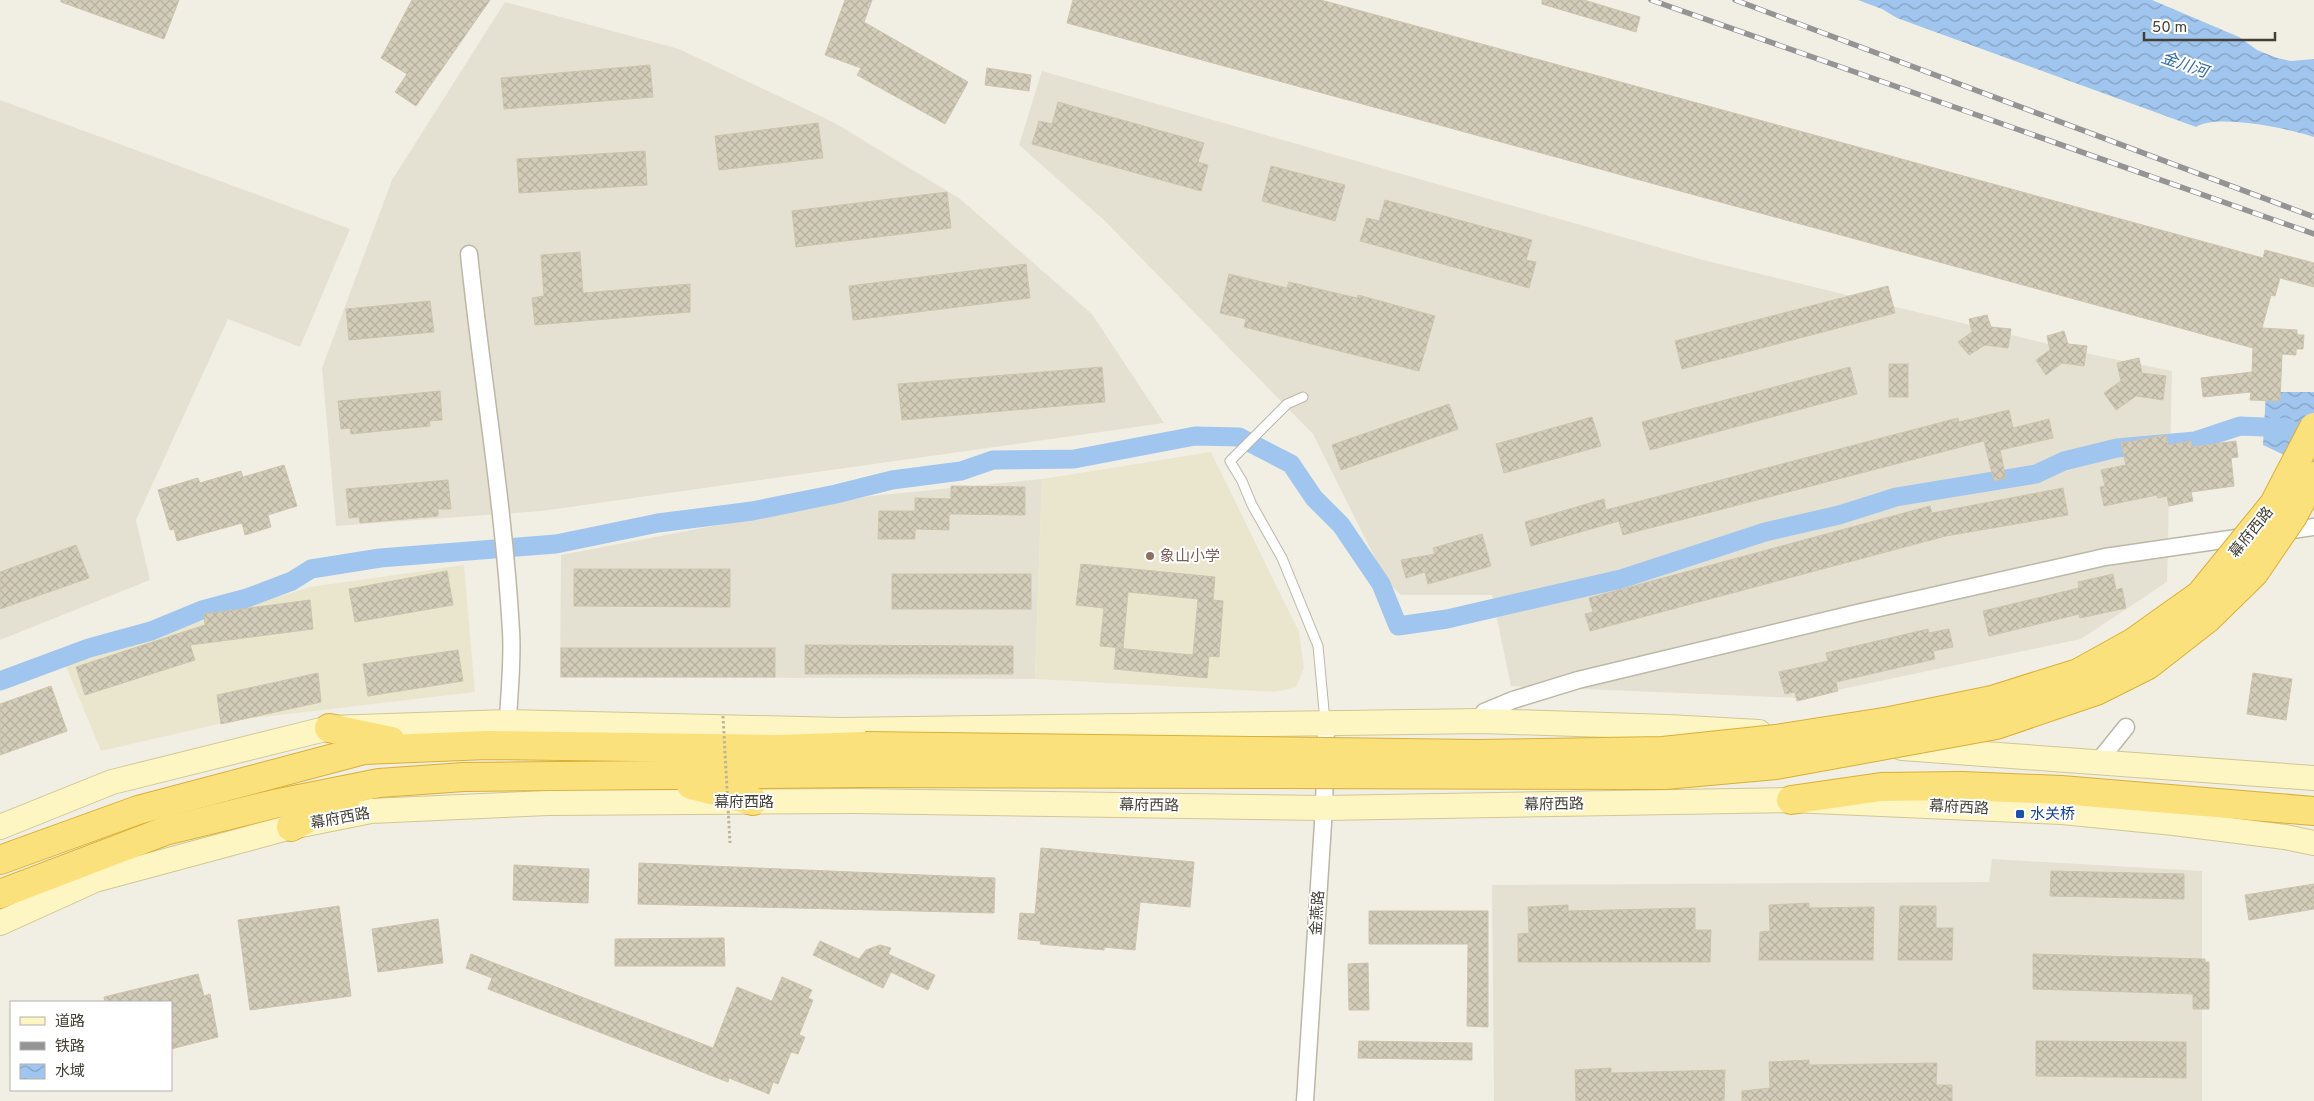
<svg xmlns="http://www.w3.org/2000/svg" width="2314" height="1101" font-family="Overpass,'Noto Sans SC',sans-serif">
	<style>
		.residential { fill: #e5e1d2 }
		.education { fill: #eae6ce }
		.water { fill: url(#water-waves) }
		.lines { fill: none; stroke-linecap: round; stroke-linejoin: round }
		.canal { stroke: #a0c5ee; stroke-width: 19 }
		.building { fill: url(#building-cross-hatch); stroke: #cdc4ad }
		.service-casing { stroke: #bcb7a7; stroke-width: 11 }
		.minor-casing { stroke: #bcb7a7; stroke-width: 19 }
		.secondary-casing { stroke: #d1c794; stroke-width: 26 }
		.trunk-casing { stroke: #d9af36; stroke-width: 30 }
		.service { stroke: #fff; stroke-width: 9 }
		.minor { stroke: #fff; stroke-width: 16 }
		.secondary { stroke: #fdf5c2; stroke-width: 24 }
		.trunk { stroke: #fbe17c; stroke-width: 28 }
		.rail-casing { stroke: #949494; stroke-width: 5.5 }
		.rail { stroke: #fff; stroke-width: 4; stroke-dasharray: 11; stroke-linecap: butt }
		.trunk-bridge-casing { stroke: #d9af36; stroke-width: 30; stroke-linecap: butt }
		.path-bridge { stroke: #beb598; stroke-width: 3; stroke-dasharray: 2.5 2.5; stroke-linecap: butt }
		.trunk-bridge { stroke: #fbe17c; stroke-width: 28 }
		.education-dot { fill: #8d6e63; stroke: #fff; stroke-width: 2 }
		.transit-dot { fill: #1a4fb4; stroke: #fff; stroke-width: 2 }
		.labels { text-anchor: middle; stroke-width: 4; stroke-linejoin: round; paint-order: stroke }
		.street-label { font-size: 15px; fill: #433f34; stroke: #fff }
		.education-label { font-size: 15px; fill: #785e54; stroke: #fff; text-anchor: start }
		.transit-label { font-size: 15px; fill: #164399; stroke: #fff; text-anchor: start }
		.water-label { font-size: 16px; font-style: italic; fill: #306aac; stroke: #fff }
	</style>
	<defs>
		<pattern id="water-waves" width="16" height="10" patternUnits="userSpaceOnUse" patternTransform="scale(1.25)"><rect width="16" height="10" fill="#a0c5ee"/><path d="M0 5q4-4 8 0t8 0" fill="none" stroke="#84a1c2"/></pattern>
		<pattern id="building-cross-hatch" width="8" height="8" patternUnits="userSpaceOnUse" patternTransform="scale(1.25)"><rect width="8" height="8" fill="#d3ccb9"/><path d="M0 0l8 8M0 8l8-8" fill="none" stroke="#b6b0a0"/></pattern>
	</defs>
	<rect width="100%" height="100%" fill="#f1efe4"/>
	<g class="residential">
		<polygon points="505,2 679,49 833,122 959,198 1092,314 1164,423 542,511 336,526 322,368 392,180"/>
		<polygon points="1042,71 1703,260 2085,353 2172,371 2167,582 2081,639 1799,698 1511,686 1492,595 1401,595 1387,582 1313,434 1105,221 1019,145"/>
		<polygon points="0,100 350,229 300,347 228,319 136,520 150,580 0,640"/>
		<polygon points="1042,479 1035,679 560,677 561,555 871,496"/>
		<polygon points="1992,859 2202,871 2202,1101 1494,1101 1492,885 1989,882"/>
	</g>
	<g class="education">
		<polygon points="1211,452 1299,632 1304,668 1296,687 1275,692 1035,679 1042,479"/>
		<polygon points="464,565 475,692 236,720 101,751 65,664 310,587"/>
	</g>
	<g class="water">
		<path d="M1858,0H2152L2239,37L2257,50L2277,58L2291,61L2314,59V137C2291,129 2216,113 2196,127L1897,18L1882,9Z"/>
		<polygon points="2266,392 2314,392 2314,477 2306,465 2263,445"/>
	</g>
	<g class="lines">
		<polyline class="canal" points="0,681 89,648 151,631 202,610 247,598 292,581 311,569 380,558 556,544 658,523 752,511 836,494 892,480 961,471 993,460 1074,459 1195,436 1239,437 1291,464 1314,498 1341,525 1381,584 1398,626 1447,619 1621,579 1765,532 1839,515 1896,497 2036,474 2064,461 2117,448 2195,441 2240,426 2288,428"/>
	</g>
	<g class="building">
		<polygon points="61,0 179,0 164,39 61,2"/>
		<polygon points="412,0 490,0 416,106 395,92 407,74 381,58"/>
		<polygon points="845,0 872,0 864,22 968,82 945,124 857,75 861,68 825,55"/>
		<polygon points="1073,0 1321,0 2263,258 2265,250 2314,263 2314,287 2280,278 2275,296 2271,295 2262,328 2297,330 2297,335 2304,335 2303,349 2296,349 2296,355 2282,354 2280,401 2250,400 2251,392 2203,397 2201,378 2252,372 2253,348 1067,23"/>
		<polygon points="1542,0 1584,0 1640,17 1636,32 1542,4"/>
		<polygon points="650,65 653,97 504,109 501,78"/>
		<polygon points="987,68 1031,75 1029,91 985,85"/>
		<polygon points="1058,102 1204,143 1198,162 1208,165 1201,191 1032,144 1039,121 1052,124"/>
		<polygon points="818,123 823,158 719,170 715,136"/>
		<polygon points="645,151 647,185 519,193 517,159"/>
		<polygon points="1271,166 1345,185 1335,221 1262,201"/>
		<polygon points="947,192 951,228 796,247 792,211"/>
		<polygon points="1385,200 1532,240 1526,260 1536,262 1529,288 1360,241 1367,218 1379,221"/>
		<polygon points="580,252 583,293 690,284 690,312 535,325 532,298 544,296 541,255"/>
		<polygon points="1026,264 1030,298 853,320 849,286"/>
		<polygon points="1229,274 1287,288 1289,282 1357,298 1358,295 1435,316 1419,371 1244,327 1246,319 1220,313"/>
		<polygon points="1888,286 1895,313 1682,369 1675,341"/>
		<polygon points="430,301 434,332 349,340 346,309"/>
		<polygon points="1987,315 1991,327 2011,329 2008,348 1985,345 1969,355 1958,342 1972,332 1969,319"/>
		<polygon points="2064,331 2068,344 2087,346 2084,366 2062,363 2046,375 2036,360 2050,350 2047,336"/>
		<polygon points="2139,358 2142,373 2166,376 2163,400 2136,396 2116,410 2104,393 2121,381 2117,363"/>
		<rect x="1889" y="364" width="19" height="33"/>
		<polygon points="1102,367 1105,402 902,420 898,384"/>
		<polygon points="1850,367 1857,394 1650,450 1642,422"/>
		<polygon points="440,391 442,420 429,421 430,426 351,434 350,428 341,429 338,401"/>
		<polygon points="1449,404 1458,429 1341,470 1332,445"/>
		<polygon points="2009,410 2013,428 2049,419 2053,438 2000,450 2006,478 1994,481 1984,441 1623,535 1619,521 1531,546 1525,522 1604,499 1606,510 1958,418 1959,422"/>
		<polygon points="1592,417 1601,446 1504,473 1496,444"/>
		<polygon points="2166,435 2168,445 2191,441 2192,447 2236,441 2238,457 2231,458 2234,486 2191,492 2193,501 2169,506 2167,496 2158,498 2157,495 2104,506 2100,487 2105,486 2101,470 2126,465 2121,443"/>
		<polygon points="284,465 297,506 268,515 271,527 245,535 242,523 177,541 174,529 170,530 158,490 198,478 200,483 241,471 243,477"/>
		<polygon points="448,480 451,509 438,509 438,516 360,523 359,517 349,518 346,489"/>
		<polygon points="951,486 1025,487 1025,515 949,514 949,530 915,529 915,539 878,539 879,511 915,511 915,498 951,499"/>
		<polygon points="2063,488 2068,515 1946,536 1590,631 1585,614 1593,612 1589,598 1930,506 1932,513"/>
		<polygon points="1482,534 1491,566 1428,584 1425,572 1406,578 1401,560 1435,554 1433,548"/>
		<polygon points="76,545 89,578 0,609 0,572"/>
		<polygon points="1081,564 1215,577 1213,600 1223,601 1219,657 1209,656 1207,678 1114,669 1116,648 1193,655 1198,599 1128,592 1123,648 1100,646 1104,608 1076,605"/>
		<polygon points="574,569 730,569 730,607 574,606"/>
		<polygon points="447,571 453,605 355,622 349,589"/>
		<rect x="892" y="574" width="139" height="35"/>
		<polygon points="2113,574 2116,590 2122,588 2126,608 2080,618 2079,614 1989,636 1983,611 2079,588 2078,582"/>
		<polygon points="310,600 313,629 190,645 195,660 85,695 76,667 205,625 204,614"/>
		<polygon points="1928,629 1929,633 1949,629 1953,647 1933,651 1935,659 1836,682 1838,691 1797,701 1795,692 1785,694 1779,672 1828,661 1826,653"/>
		<polygon points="805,645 1013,646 1013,674 805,674"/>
		<rect x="561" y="648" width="214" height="29"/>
		<polygon points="458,650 463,681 368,696 363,664"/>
		<polygon points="318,673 321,702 221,724 217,695"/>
		<polygon points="2253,673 2292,679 2286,720 2247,714"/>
		<polygon points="51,686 67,731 0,755 0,704"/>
		<polygon points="1041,848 1194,862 1190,907 1140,902 1135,950 1104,947 1104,950 1040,944 1041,941 1018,939 1020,913 1035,914"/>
		<polygon points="639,863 995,878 994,913 638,904"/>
		<polygon points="514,865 589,869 588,903 513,900"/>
		<polygon points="2051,871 2184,874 2184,899 2050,896"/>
		<polygon points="2314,884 2314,909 2249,920 2245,895"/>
		<polygon points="1809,903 1809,908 1874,907 1873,960 1759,960 1760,932 1770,931 1769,905"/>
		<polygon points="1568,905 1568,911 1695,908 1695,930 1711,930 1710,962 1518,962 1518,934 1529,933 1528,907"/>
		<polygon points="339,906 351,996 250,1010 238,920"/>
		<polygon points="1900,906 1936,906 1936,928 1953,928 1952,960 1898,960"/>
		<polygon points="1369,911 1488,911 1488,1027 1467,1026 1468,944 1369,944"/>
		<polygon points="438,919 443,963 378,972 372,929"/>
		<polygon points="724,938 725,966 615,966 615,939"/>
		<polygon points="820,941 859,959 866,950 880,945 891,948 888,954 935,975 928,990 891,972 883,988 813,955"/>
		<polygon points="471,954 713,1048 737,987 772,1001 782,977 812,990 808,998 813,1000 799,1035 805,1037 798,1054 791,1052 778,1084 773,1082 769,1094 729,1078 728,1082 488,989 492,978 466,968"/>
		<polygon points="2033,954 2205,959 2205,962 2209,962 2209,1009 2193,1009 2193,994 2033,989"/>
		<polygon points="1368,963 1369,1010 1349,1010 1348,964"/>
		<polygon points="198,974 204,996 210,994 218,1037 171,1049 171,1002 105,1002 104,997"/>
		<polygon points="1359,1041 1472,1043 1472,1060 1358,1058"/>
		<polygon points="2036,1041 2186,1042 2186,1078 2036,1076"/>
		<polygon points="1809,1060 1809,1065 1937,1063 1936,1085 1952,1085 1952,1101 1742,1101 1742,1091 1770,1088 1769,1062"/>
		<polygon points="1611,1068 1611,1073 1725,1070 1724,1101 1576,1101 1575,1070"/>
	</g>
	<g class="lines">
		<defs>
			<polyline id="service" points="1303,397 1287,404 1230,461 1242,481 1252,505 1282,558 1318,646 1325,721"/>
			<g id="minor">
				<path d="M469,254C482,380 504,505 511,631C513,661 509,692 508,722"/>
				<polyline points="2279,532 2314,527"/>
				<polyline points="1482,721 1484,712 1513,700 1578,680 1857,613 2105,557 2250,536"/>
				<polyline points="2098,762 2126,727"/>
				<polyline points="1305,1101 1324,808 1326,724"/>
			</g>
			<g id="secondary">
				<polyline points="1902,748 2314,778"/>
				<polyline points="0,827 112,782 329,728 508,722 841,730 1482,721 1668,727 1759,732"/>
				<polyline points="0,923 95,880 291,827 371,811 548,803 855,801 1324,808 1791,800 2062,812 2174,823 2285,837 2314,843"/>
			</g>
			<g id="trunk">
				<polyline points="329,728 391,741"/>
				<polyline points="691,785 753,801"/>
				<polyline points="1791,800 1881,787 1962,786 2061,790 2314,811"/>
				<polyline points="291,827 346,799"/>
				<polyline points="0,860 138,810 364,750 487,745 780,749 865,746"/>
				<polyline points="0,894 165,831 274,804 379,783 464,777 865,773"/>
			</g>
		</defs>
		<use href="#service" class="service-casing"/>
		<use href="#minor" class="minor-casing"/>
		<use href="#secondary" class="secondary-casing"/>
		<use href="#trunk" class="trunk-casing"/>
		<use href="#service" class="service"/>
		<use href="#minor" class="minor"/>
		<use href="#secondary" class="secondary"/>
		<use href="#trunk" class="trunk"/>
		<defs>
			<g id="rail">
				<polyline points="1651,0 2314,234"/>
				<polyline points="1735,0 2314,217"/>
			</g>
		</defs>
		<use href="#rail" class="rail-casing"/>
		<use href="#rail" class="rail"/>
		<defs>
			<g id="trunk-bridge">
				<polyline points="865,746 1477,754 1663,751 1776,739 1890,721 1992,700 2078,673 2134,642 2200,595 2274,504 2314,427"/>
				<polyline points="865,773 1665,775 1776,765 1996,725 2096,691 2148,665 2207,619 2254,573 2293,516 2314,476"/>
			</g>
		</defs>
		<use href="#trunk-bridge" class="trunk-bridge-casing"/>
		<polyline class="path-bridge" points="723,716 730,843"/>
		<use href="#trunk-bridge" class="trunk-bridge"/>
	</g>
	<circle class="education-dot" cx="1150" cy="556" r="5"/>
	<rect class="transit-dot" x="2015" y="809" width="10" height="10" rx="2.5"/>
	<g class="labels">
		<g class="street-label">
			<text transform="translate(2251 532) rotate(-51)" y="5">幕府西路</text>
			<text x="744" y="807">幕府西路</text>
			<text transform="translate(1554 804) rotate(-1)" y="5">幕府西路</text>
			<text transform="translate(1149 805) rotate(1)" y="5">幕府西路</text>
			<text transform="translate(1959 807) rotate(3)" y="5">幕府西路</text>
			<text transform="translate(340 818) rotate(-10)" y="5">幕府西路</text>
			<text transform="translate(1317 913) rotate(-86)" y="5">金燕路</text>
		</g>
		<g class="education-label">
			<text x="1160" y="561">象山小学</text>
		</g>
		<g class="transit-label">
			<text x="2030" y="819">水关桥</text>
		</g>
		<g class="water-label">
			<text transform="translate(2185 64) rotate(19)" y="6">金川河</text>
		</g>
	</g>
	<rect x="10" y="1001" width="162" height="90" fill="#ffffff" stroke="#b4b2ae"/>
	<rect x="20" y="1017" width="25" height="8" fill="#fdf5c2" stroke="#b4b2ae"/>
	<text x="55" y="1026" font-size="15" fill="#433f34">道路</text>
	<rect x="20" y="1042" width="25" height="8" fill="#949494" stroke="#b4b2ae"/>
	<text x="55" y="1051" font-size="15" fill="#433f34">铁路</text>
	<rect x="20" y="1064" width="25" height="15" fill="url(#water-waves)" stroke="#b4b2ae"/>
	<text x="55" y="1076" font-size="15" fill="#433f34">水域</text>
	<path d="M2144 32v8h131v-8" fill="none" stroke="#433f34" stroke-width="2.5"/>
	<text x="2152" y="32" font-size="15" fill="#433f34" stroke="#ffffff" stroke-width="4" paint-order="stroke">50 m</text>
</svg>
